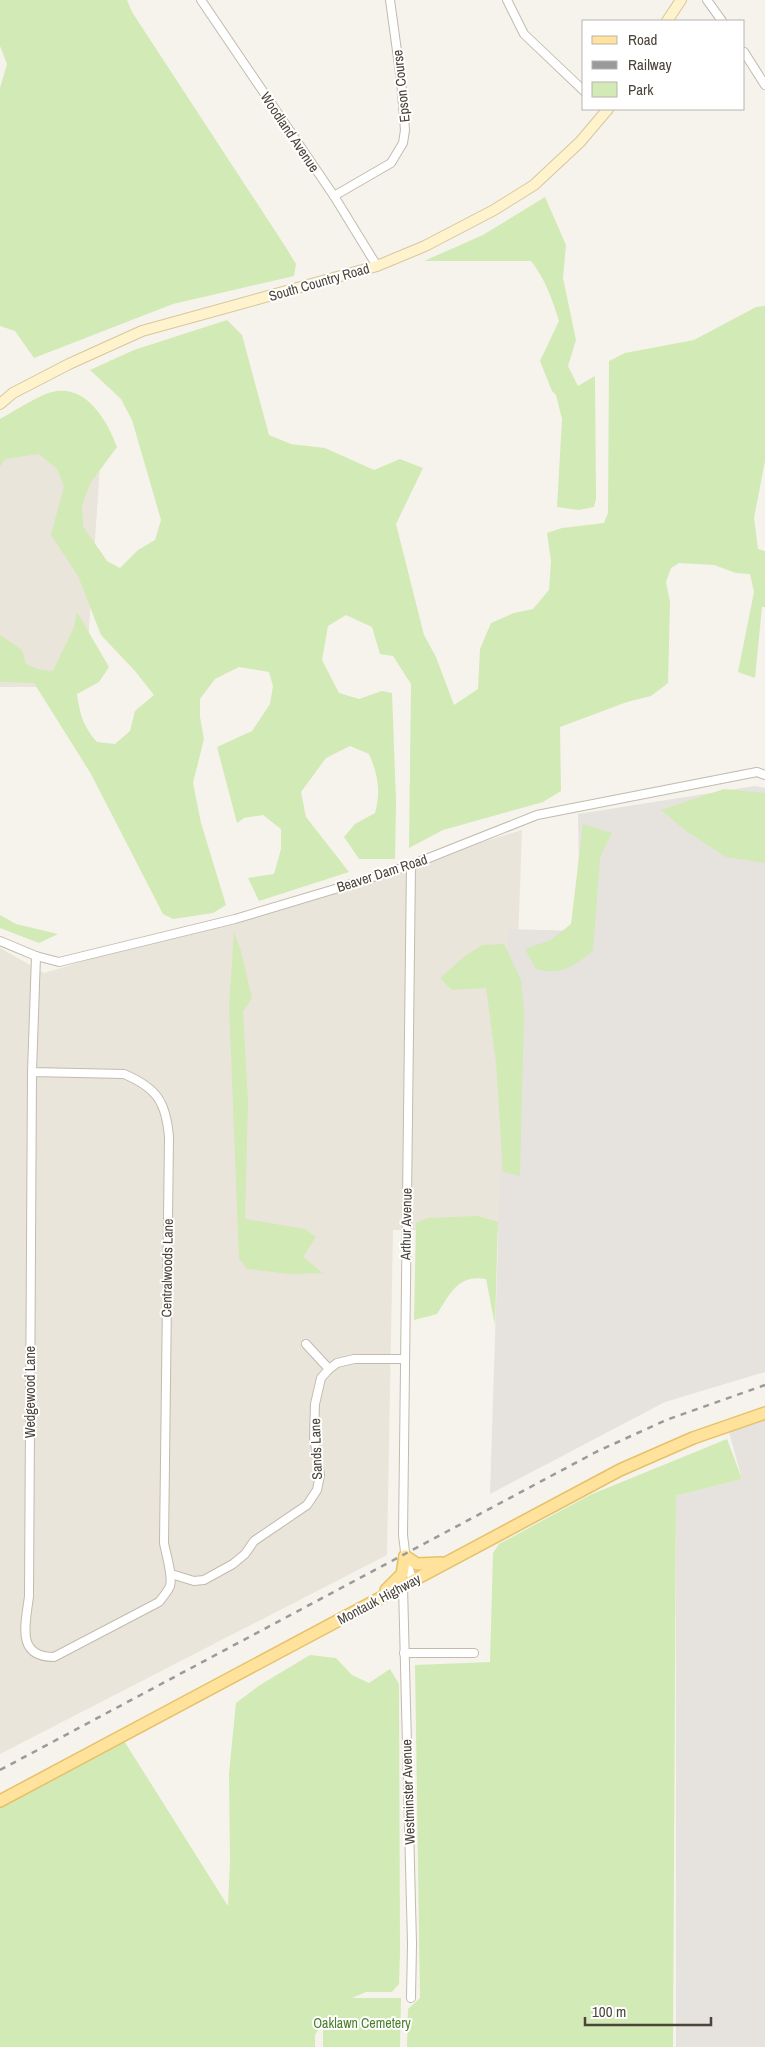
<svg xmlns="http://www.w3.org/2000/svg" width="765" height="2047" font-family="'Archivo Narrow',sans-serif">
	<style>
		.residential { fill: #eae5da }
		.industrial { fill: #e6e2dd }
		.green { fill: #d2eab5 }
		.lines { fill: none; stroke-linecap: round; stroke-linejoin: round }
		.minor-casing { stroke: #c2bbae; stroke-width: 10 }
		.secondary-casing { stroke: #d6c79b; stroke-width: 12 }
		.primary-casing { stroke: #e6c16a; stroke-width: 14 }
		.minor { stroke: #fff; stroke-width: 8 }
		.secondary { stroke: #fff3cd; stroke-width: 10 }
		.primary { stroke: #ffe39c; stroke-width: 11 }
		.rail { stroke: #9a9a9a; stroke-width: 2.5; stroke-dasharray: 6 6; stroke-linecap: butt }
		.labels { text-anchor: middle; stroke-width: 4; stroke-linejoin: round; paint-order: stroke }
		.street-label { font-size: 14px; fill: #4b4439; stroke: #fff }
		.park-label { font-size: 14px; fill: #4a7f2a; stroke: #fff }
	</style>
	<rect width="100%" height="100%" fill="#f6f3ec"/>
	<g class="residential">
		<polygon points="0,441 101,451 85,687 0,687"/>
		<polygon points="522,830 508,1231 393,1230 387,1555 0,1754 0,948 44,973"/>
	</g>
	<g class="industrial">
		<polygon points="755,786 765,788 765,1372 665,1402 490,1494 508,929 580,931 578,814"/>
		<polygon points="765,1413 765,2047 676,2047 676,1496 742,1479 727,1425"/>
	</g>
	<g class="green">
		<polygon points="0,0 127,0 132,12 285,246 296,264 294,276 173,304 34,358 15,331 0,326 0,88 7,64 0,46"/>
		<path d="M545,197L566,245L563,278L576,340L568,366L578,386L595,376L596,499L594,507L579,510L557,507L562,419L556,395L552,391L540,361L559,321C552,298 545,279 531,261H424L483,235Z"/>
		<path d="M765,306V461L754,518L758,549L765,551V607H762L755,678L738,672L754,592L750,574L736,573L714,565L679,563L671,568L666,582L670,602L668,683L651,696L627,702L560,727L561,791L543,802L443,830L409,848L411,684L393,656L380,654L372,627L346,615L328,626L322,660L339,693L359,699L382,691L392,693L396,801L395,859H359L344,837L355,824L375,813C381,791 378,775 369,754L350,746L326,758L301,792L306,817L349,872L259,901L248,878L274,874L281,849V829L263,815L244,818L237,823L217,747L252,731L270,704L273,686L269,672L239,667L215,679L200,699V717L204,739L193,783L201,823L226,905L213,913L173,919L163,914L91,774L34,683L0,682V635L22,650L26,664L37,669L53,671L74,627L77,612L109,667L99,682L77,694C80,715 83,726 97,742L115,744L130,731L135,711L154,695L135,671L101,635L78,576L51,535L64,486L57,469L39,454L5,459L0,467V419C13,412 39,395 52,392C86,384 107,420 117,447L91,482L82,505L83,526L107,561L120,568L138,550L155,540L161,520L132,420L121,399L90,370L134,350L227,320L242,335L269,435L291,444L325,448L374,470L400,459L423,468L396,524L424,635L436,657L454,705L478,689L480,649L491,623L514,613L533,609L549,590L551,561L547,533L562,528L604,523L608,513L609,361L625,353L694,340L756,307Z"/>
		<polygon points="724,789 765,793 765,863 726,857 686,831 661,810"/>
		<path d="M583,824L612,833L600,857L593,951C573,966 562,976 536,969L525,949L551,940L571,924Z"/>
		<polygon points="0,915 16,924 58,934 39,943 0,928"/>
		<polygon points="234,932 241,951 252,998 243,1012 248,1102 245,1219 305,1229 316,1237 303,1257 323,1273 291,1274 247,1269 239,1258 229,1006"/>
		<polygon points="504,944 521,980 524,1012 520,1176 503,1172 496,1062 486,988 452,990 440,978 465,956 482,945"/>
		<path d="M478,1216L498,1222L495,1325L486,1279C458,1274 450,1294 437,1314L414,1320L416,1223L428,1218Z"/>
		<polygon points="727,1439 742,1479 676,1496 673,2047 407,2047 408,2009 420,1998 415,1665 490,1662 493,1553 499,1544 590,1495"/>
		<polygon points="310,1655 336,1658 352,1675 369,1683 390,1669 399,1684 400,1952 399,1984 392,1992 366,1992 352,1998 401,1998 400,2047 323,2047 323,2022 315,2035 315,2047 0,2047 0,1801 121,1736 228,1906 230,1861 229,1773 236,1703 260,1685"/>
	</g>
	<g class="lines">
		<defs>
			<g id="minor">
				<polyline points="201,0 334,196 377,266"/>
				<polyline points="507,0 524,34 584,91"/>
				<polyline points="707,0 722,21"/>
				<polyline points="744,52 765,85"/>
				<polyline points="334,196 391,163 403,143 405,130 401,80 390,0"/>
				<polyline points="411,865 403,1535 406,1560 413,1581"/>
				<polyline points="0,941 36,956 59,962 235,919 335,889 411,865 537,815 757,772 765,775"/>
				<path d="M32,1072L124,1074C157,1088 166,1102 169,1137L164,1543C166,1554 173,1576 170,1586C168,1591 163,1597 159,1602L54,1657C15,1657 26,1623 29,1596L32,1072L36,956"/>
				<polyline points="306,1344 329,1369"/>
				<polyline points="171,1574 194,1581 204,1580 233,1564 245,1554 254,1541 307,1505 317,1490 320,1475 314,1437 315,1404 321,1378 329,1369 337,1363 354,1359 404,1359"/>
				<polyline points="403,1586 412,1944 411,1998"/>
				<polyline points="404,1653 474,1653"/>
			</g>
			<g id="secondary">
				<polyline points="667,21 681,0"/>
				<polyline points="0,404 13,393 69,364 142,331 377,266 425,246 494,210 534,185 580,142 608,109"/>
			</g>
			<g id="primary">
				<polyline points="405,1556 417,1564 441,1563"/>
				<polyline points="386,1590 402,1574 405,1556"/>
				<polyline points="0,1801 620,1470 693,1438 765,1413"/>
			</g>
		</defs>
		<use href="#minor" class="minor-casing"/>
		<use href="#secondary" class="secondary-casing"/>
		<use href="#primary" class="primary-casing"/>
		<use href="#minor" class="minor"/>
		<use href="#secondary" class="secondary"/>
		<use href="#primary" class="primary"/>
		<polyline class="rail" points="0,1770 596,1452 666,1420 765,1385"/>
	</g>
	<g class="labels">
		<g class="street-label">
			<text transform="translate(401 86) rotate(-96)" y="5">Epson Course</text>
			<text transform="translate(290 132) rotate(56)" y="5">Woodland Avenue</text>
			<text transform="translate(319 282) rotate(-16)" y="5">South Country Road</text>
			<text transform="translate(382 873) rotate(-18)" y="5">Beaver Dam Road</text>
			<text transform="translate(406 1224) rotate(-89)" y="5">Arthur Avenue</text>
			<text transform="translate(167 1268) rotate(-89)" y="5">Centralwoods Lane</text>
			<text transform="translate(30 1392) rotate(-90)" y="5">Wedgewood Lane</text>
			<text transform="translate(316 1449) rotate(-92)" y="5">Sands Lane</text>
			<text transform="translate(379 1599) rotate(-28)" y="5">Montauk Highway</text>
			<text transform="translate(408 1792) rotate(-92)" y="5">Westminster Avenue</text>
		</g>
		<g class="park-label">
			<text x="362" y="2028">Oaklawn Cemetery</text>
		</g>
	</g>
	<rect x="582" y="20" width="162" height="90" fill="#ffffff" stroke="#b7b4b0"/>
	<rect x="592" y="36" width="25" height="8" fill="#ffe39c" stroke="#b7b4b0"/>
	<text x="628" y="45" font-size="15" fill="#4b4439">Road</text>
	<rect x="592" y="61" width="25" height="8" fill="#9a9a9a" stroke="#b7b4b0"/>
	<text x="628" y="70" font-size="15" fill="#4b4439">Railway</text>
	<rect x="592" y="82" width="25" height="15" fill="#d2eab5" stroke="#b7b4b0"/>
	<text x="628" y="95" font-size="15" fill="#4b4439">Park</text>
	<path d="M585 2017v8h126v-8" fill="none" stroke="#4b4439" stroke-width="2.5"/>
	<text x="592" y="2017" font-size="15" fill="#4b4439" stroke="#ffffff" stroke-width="4" paint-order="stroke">100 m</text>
</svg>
